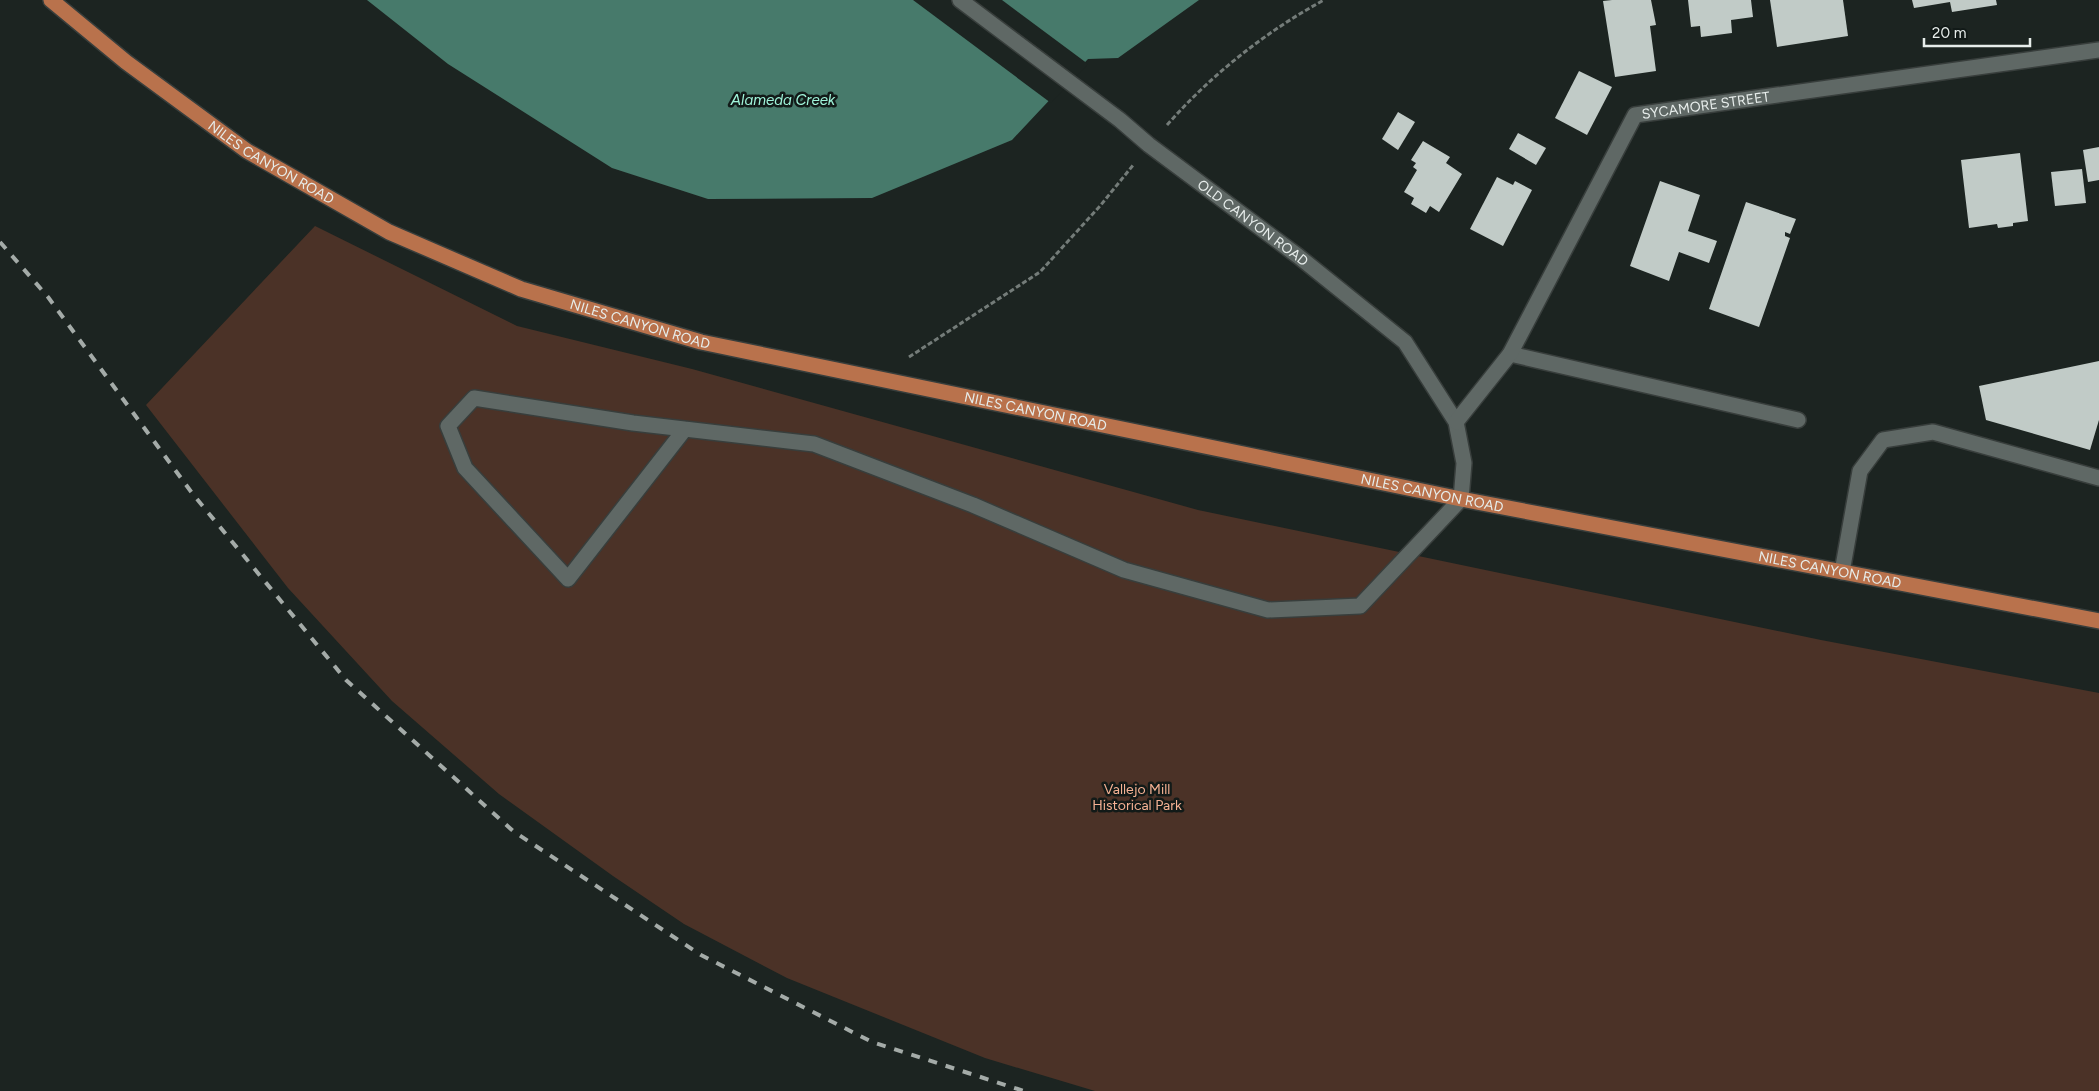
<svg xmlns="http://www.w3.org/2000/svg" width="2099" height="1091" font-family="Figtree,sans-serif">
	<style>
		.green { fill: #4b3227 }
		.water { fill: #477a6b }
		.pier { fill: #1c2421 }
		.building { fill: #c1cbc7 }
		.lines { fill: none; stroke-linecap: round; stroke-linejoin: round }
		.service-casing { stroke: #383e3c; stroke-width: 18 }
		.minor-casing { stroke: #383e3c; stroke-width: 18 }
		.primary-casing { stroke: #383e3c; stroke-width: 18 }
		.path { stroke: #747c79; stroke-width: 3; stroke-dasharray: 5 2.5; stroke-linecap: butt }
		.service { stroke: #5f6865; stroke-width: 15 }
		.minor { stroke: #5f6865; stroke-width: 15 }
		.primary { stroke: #b9724c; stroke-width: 15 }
		.rail { stroke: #a4aba8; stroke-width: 4; stroke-dasharray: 9 9; stroke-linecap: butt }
		.labels { text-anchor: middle; stroke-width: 5; stroke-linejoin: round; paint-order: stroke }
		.street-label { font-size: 14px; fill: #e7edeb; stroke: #121a18 }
		.park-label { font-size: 14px; fill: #f6b294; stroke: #121a18 }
		.water-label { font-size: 15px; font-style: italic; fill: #a0f5db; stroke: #121a18 }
	</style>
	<rect width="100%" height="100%" fill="#1c2421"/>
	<polygon class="green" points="315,226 517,326 692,369 1198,510 1821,640 2099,693 2099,1091 1095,1091 985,1058 787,978 684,924 613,876 499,794 392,701 288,588 146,405"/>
	<polygon class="water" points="367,0 1199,0 1118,58 1088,59 1012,140 872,198 708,199 612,168 448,64"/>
	<polygon class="pier" points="913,0 1002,0 1088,64 1051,103"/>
	<g class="building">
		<polygon points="1612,0 1651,0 1656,25 1650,26 1656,71 1615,77 1603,1"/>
		<polygon points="1688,0 1751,0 1753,17 1731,20 1732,33 1701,37 1700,26 1691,27"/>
		<polygon points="1770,0 1843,0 1848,36 1777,47"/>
		<polygon points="1912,0 1996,0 1997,5 1952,12 1950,2 1914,8"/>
		<polygon points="1579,71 1612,87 1587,135 1555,118"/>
		<polygon points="1398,112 1415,122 1398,150 1382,139"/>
		<polygon points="1518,133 1546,148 1536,165 1509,149"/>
		<polygon points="1423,141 1450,157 1446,163 1462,174 1439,212 1430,206 1426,213 1411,204 1414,198 1404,192 1417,170 1413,167 1416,163 1411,160"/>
		<polygon points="2099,147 2099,180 2088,182 2083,150"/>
		<polygon points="2020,153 2028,221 2013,223 2013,226 1998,228 1997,224 1969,228 1961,160"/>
		<polygon points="2082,169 2086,203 2055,206 2051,172"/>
		<polygon points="1497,177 1513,185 1515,181 1532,190 1503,246 1470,229"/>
		<polygon points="1660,181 1700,195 1688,231 1717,241 1709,263 1679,252 1669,281 1630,266"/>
		<polygon points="1746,202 1796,219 1790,234 1785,232 1785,236 1790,238 1759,327 1709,309"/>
		<polygon points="2099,361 2099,420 2090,450 1986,420 1979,386"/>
	</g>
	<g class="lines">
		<defs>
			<g id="service">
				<polyline points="1510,354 1798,420"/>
				<polyline points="685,429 568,579 465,468 448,426 474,398 633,423 814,444 973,505 1124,570 1268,610 1360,606 1461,499"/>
				<polyline points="1842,572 1860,471 1883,440 1933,432 2099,478"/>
			</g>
			<g id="minor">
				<path id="s1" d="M960,0L1120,120L1149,145L1298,256L1405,342L1456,422L1464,463L1461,499"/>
				<path id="s2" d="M1456,422L1510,354L1635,115L2099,50"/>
			</g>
			<g id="primary">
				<path id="s3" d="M51,0L126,62L247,151L389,232L521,289L701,342L1461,499L2099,621"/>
			</g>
		</defs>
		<use href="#service" class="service-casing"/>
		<use href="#minor" class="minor-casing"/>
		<use href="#primary" class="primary-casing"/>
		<g class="path">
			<path d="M1167,125C1211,75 1265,32 1324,0"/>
			<polyline points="909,357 1040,272 1100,206 1134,164"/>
		</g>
		<use href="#service" class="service"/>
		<use href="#minor" class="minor"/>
		<use href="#primary" class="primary"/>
		<polyline class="rail" points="0,242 48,297 192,493 346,680 513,831 701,955 872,1042 1024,1091"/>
	</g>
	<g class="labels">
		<g class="street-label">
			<text dy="5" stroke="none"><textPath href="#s2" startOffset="428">SYCAMORE STREET</textPath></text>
			<text dy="5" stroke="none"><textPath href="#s3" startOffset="274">NILES CANYON ROAD</textPath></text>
			<text dy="5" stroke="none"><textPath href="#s1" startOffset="368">OLD CANYON ROAD</textPath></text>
			<text dy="5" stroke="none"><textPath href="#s3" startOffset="679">NILES CANYON ROAD</textPath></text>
			<text dy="5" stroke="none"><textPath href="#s3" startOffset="1084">NILES CANYON ROAD</textPath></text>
			<text dy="5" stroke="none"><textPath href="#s3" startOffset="1489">NILES CANYON ROAD</textPath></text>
			<text dy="5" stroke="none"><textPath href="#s3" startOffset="1894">NILES CANYON ROAD</textPath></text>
		</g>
		<g class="park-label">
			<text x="1137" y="794">Vallejo Mill<tspan x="1137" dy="16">Historical Park</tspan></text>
		</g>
		<g class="water-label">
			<text x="783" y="105">Alameda Creek</text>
		</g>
	</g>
	<path d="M1924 38v8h106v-8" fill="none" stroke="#e7edeb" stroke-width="2.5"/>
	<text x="1932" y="38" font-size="15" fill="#e7edeb" stroke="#121a18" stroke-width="4" paint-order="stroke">20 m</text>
</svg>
